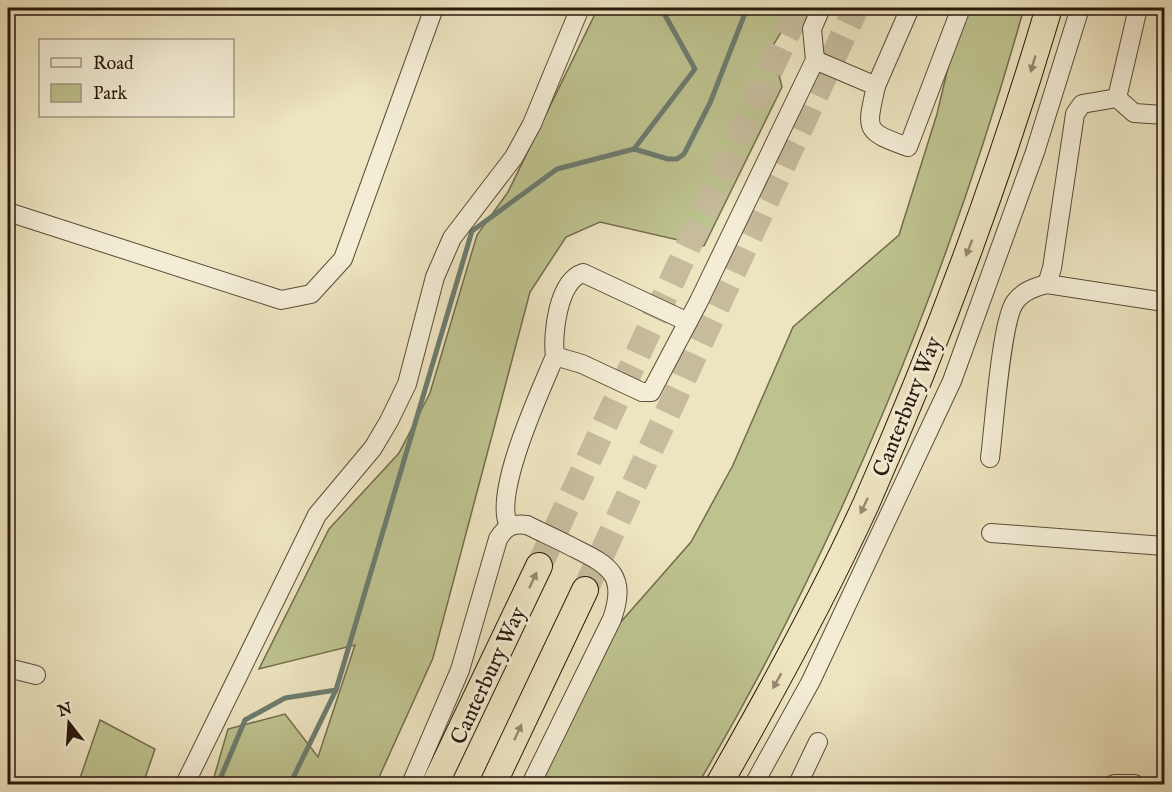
<svg xmlns="http://www.w3.org/2000/svg" width="1172" height="792" font-family="'IM FELL English',serif">
	<style>
		.green { fill: #bdc28f; stroke: #736d4d; stroke-width: 1.5 }
		.lines { fill: none; stroke-linecap: round; stroke-linejoin: round }
		.stream { stroke: #6c7c6f; stroke-width: 5 }
		.highway-tunnel { stroke: #c6bb9c; stroke-width: 26; stroke-dasharray: 26 13; stroke-linecap: butt }
		.minor-casing { stroke: #5a4b38; stroke-width: 20 }
		.highway-casing { stroke: #29180b; stroke-width: 28 }
		.minor { stroke: #f3edd6; stroke-width: 18 }
		.highway { stroke: #ede4c0; stroke-width: 26 }
		.oneway { fill: #95886f }
		.labels { text-anchor: middle; stroke-width: 6; stroke-linejoin: round; paint-order: stroke }
		.street-label { font-size: 22px; fill: #29180b; stroke: #f3edd6 }
	</style>
	<rect width="100%" height="100%" fill="#ede4c0"/>
	<filter id="stains"><feTurbulence type="fractalNoise" baseFrequency=".00333" numOctaves="4"/><feColorMatrix values="0 0 0 0 .2 0 0 0 0 .09 0 0 0 0 .02 0 0 0 .5 -.17"/></filter>
	<radialGradient id="worn" r=".72"><stop offset=".6" stop-color="#630" stop-opacity="0"/><stop offset="1" stop-color="#630" stop-opacity=".3"/></radialGradient>
	<g class="green">
		<polygon points="598,8 796,8 772,47 782,87 704,246 600,222 566,237 530,292 433,658 376,784 212,784 228,729 285,714 318,757 355,645 259,669 329,529 399,453 430,393 477,235 508,192"/>
		<path d="M962,8H1024C950,273 838,547 698,784H531L598,648L691,542L733,465L793,327L899,235L937,114Z"/>
		<polygon points="100,720 155,749 143,784 78,784"/>
	</g>
	<g class="lines">
		<g class="stream">
			<polyline points="634,149 695,69 661,8"/>
			<polyline points="218,784 245,720 285,698 336,690"/>
			<polyline points="290,784 336,690 472,231 557,169 634,149 668,159 677,159 684,154 710,103 747,8"/>
		</g>
		<g class="highway-tunnel">
			<polyline points="539,566 799,8"/>
			<polyline points="585,590 856,8"/>
		</g>
		<defs>
			<g id="minor">
				<polyline points="1138,8 1117,98 1134,113 1164,115"/>
				<polyline points="815,60 812,29 821,8"/>
				<polyline points="876,86 910,8"/>
				<polyline points="8,212 281,300 311,294 343,259 434,8"/>
				<polyline points="1047,284 1052,268 1075,114 1082,104 1117,98"/>
				<path d="M555,356C552,334 558,281 583,273L688,322"/>
				<path d="M990,458C994,428 1001,321 1015,302C1023,291 1035,287 1047,284L1164,302"/>
				<path d="M509,526C492,494 541,390 555,356L582,364L642,392H651L699,301L815,60L876,86C866,131 864,131 908,147L961,8"/>
				<polyline points="991,533 1164,546"/>
				<polyline points="8,668 36,675"/>
				<polyline points="185,784 317,515 373,448 389,421 407,384 435,277 452,238 514,157 532,124 580,8"/>
				<path d="M411,784L460,670L498,539C506,526 513,523 527,525C543,533 559,540 574,548C611,566 627,576 612,619L531,784"/>
				<polyline points="754,784 811,681 952,381 1035,152 1080,8"/>
				<polyline points="798,784 818,742"/>
				<polyline points="1114,784 1135,784"/>
			</g>
			<g id="highway">
				<polyline points="435,784 539,566"/>
				<polyline points="493,784 585,590"/>
				<path d="M719,784C771,693 822,600 866,504C937,343 999,177 1049,8"/>
			</g>
		</defs>
		<use href="#minor" class="minor-casing"/>
		<use href="#highway" class="highway-casing"/>
		<use href="#minor" class="minor"/>
		<use href="#highway" class="highway"/>
	</g>
	<defs><path id="oneway-solid" d="M-6-.8H1V-3.2L6.5 0L1 3.2V.8H-6Z" transform="scale(1.5)"/></defs>
	<g class="oneway">
		<use href="#oneway-solid" transform="translate(1033 64) rotate(106)"/>
		<use href="#oneway-solid" transform="translate(969 248) rotate(111)"/>
		<use href="#oneway-solid" transform="translate(864 506) rotate(115)"/>
		<use href="#oneway-solid" transform="translate(533 580) rotate(-65)"/>
		<use href="#oneway-solid" transform="translate(777 681) rotate(119)"/>
		<use href="#oneway-solid" transform="translate(518 732) rotate(-65)"/>
	</g>
	<g class="labels">
		<g class="street-label">
			<text transform="translate(906 406) rotate(-68)" y="8">Canterbury Way</text>
			<text transform="translate(487 675) rotate(-65)" y="8">Canterbury Way</text>
		</g>
	</g>
	<rect width="1172" height="792" fill="none" stroke="#ede4c0" stroke-width="30"/>
	<rect x="9" y="9" width="1154" height="774" fill="none" stroke="#29180b" stroke-width="3"/>
	<rect x="15" y="15" width="1142" height="762" fill="none" stroke="#29180b" stroke-width="1.5"/>
	<rect x="39" y="39" width="195" height="78" fill="#f3edd6" stroke="#a29885" stroke-width="1.5"/>
	<rect x="51" y="58" width="30" height="9" fill="#f3edd6" stroke="#a29885" stroke-width="1.5"/>
	<text x="93" y="69" font-size="18" fill="#29180b">Road</text>
	<rect x="51" y="84" width="30" height="18" fill="#bdc28f" stroke="#a29885" stroke-width="1.5"/>
	<text x="93" y="99" font-size="18" fill="#29180b">Park</text>
	<g transform="translate(69 723) rotate(343)" stroke="#f3edd6" stroke-width="4.5" paint-order="stroke">
	<path d="M0-4.5L10 22L0 15L-10 22Z" fill="#29180b"/>
	<text y="-9" font-size="16" font-weight="bold" text-anchor="middle" fill="#29180b">N</text>
	</g>
	<rect width="100%" height="100%" filter="url(#stains)"/>
	<rect width="100%" height="100%" fill="url(#worn)"/>
</svg>
